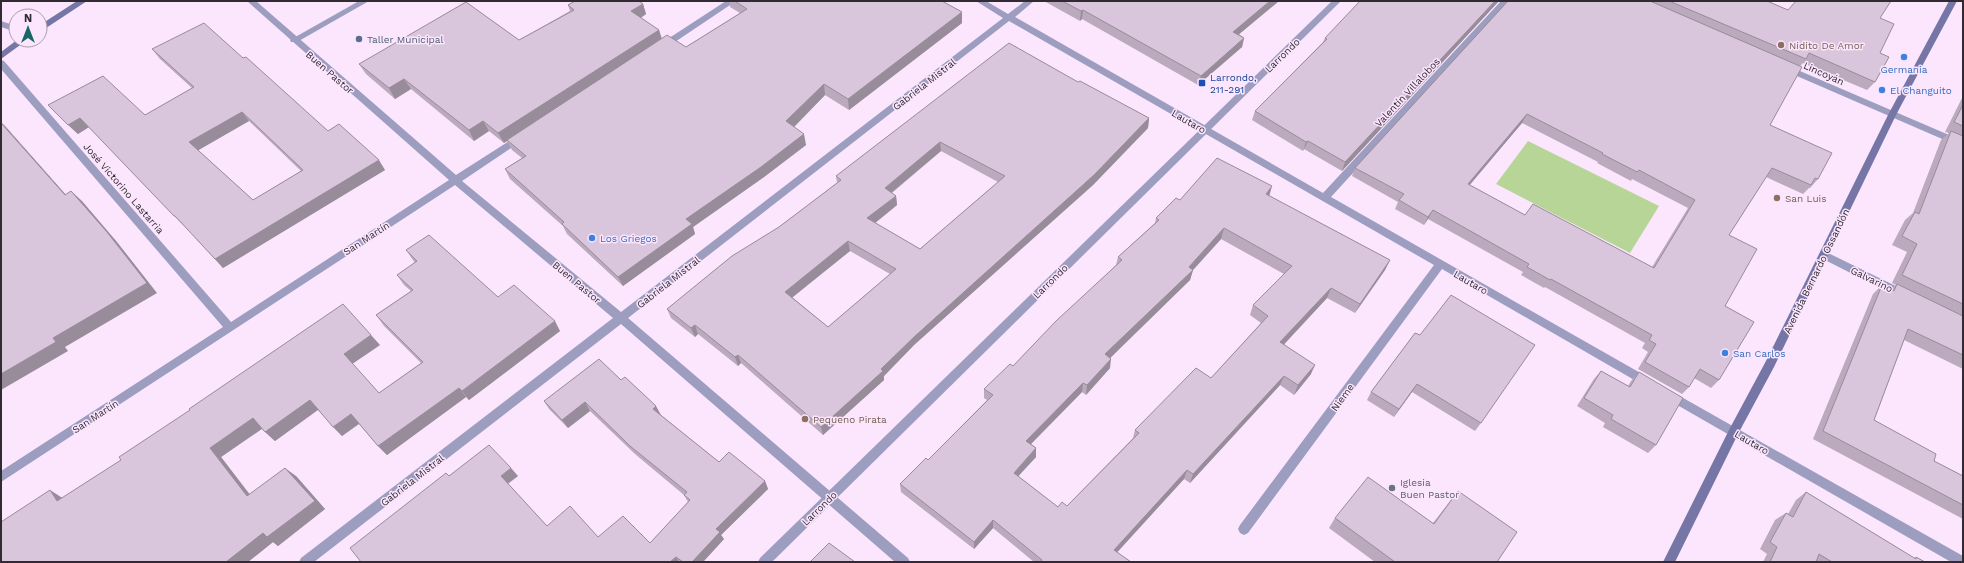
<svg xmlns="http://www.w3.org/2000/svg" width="1964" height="563" font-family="'Work Sans',sans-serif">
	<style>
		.green { fill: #b8d598 }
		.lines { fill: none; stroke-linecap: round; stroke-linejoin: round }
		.service { fill: #9c9dbf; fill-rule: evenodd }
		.minor { fill: #9c9dbf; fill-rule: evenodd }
		.tertiary { fill: #9c9dbf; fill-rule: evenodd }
		.secondary { fill: #7676a6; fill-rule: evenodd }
		.wall { fill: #bbaabd; fill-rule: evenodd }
		.shaded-wall { fill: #988b9a }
		.building { fill: #d9c6dc; stroke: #988b9a; fill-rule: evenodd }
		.service-dot { fill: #5c6f8a; stroke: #fbe6fd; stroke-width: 1.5 }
		.education-dot { fill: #8d6e63; stroke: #fbe6fd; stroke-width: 1.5 }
		.shop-dot { fill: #3f7fe0; stroke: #fbe6fd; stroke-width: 1.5 }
		.transit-dot { fill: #1a4fb4; stroke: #fbe6fd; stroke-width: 1.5 }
		.worship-dot { fill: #6b7280; stroke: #fbe6fd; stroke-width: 1.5 }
		.labels { text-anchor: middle; stroke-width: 3; stroke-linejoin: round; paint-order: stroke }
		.service-label { font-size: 10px; fill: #4e5e75; stroke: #fbe6fd; text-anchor: start }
		.education-label { font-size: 10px; fill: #785e54; stroke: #fbe6fd; text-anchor: start }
		.street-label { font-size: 10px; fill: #322a33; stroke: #fbe6fd }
		.shop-label { font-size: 10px; fill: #366cbe; stroke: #fbe6fd; text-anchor: start }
		.transit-label { font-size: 10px; fill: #164399; stroke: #fbe6fd; text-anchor: start }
		.worship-label { font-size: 10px; fill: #5b616d; stroke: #fbe6fd; text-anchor: start }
	</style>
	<rect width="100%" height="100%" fill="#fbe6fd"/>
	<polygon class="green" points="1528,141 1659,206 1630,253 1496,184"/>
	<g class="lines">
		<polygon class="service" points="359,1 369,1 297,42 291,42 290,40"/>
		<g class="minor">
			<polygon points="247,1 256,1 456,175 517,136 523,136 525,138 523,140 462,181 621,312 1003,18 976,1 986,1 1008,14 1025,1 1034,1 1015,17 1323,193 1501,1 1510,1 1331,197 1651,379 1652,382 1651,385 1647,387 1643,385 1442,269 1248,533 1244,535 1240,533 1238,529 1240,525 1434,265 1009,21 628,318 908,558 910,562 895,562 621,324 314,562 299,562 301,558 613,318 455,185 1,482 1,471 223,327 1,69 1,60 4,61 231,322 449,180"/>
			<polygon points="726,1 736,1 666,48 660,48 660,44"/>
			<polygon points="1,21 16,26 16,32 1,27"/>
			<polygon points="1786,65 1963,141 1963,148 1783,70 1782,68"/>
			<polygon points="1824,251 1908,292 1909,295 1908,298 1900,298 1821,258 1819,255 1821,252"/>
			<polygon points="1669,390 1963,556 1963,562 1951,562 1665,398 1664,395 1665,392"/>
		</g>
		<polygon class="tertiary" points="1332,1 1341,1 772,562 758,562 760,558"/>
		<g class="secondary">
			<polygon points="77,1 87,1 40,32 40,25"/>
			<polygon points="1949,1 1957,1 1896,115 1774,367 1738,434 1675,562 1663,562 1730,428 1766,361 1888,115"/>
			<polygon points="17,40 27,40 1,59 1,52"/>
		</g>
	</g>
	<g class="wall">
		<polygon points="729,1 942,1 962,12 962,23 849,110 825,95 794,127 806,145 764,177 693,227 695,234 623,286 567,234 563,226 510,179 505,169 522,158 512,150 507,141 504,143 489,131 474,141 411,89 395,99 366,74 359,64 519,40 570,11 568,5 643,4 646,14 641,18 659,30 662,39 686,47 740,13 730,7"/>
		<polygon points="1044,1 1279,1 1239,34 1244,38 1242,47 1198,85 1082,19 1080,21"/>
		<polygon points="1499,1 1342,171 1304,149 1303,151 1252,120 1255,111 1323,42 1325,38"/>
		<path d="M1508,1H1767L1788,10L1880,18V53L1875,82L1867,90L1803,63L1800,66L1770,125L1818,179L1810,188H1809L1803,194L1766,177L1729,235L1725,306L1719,380L1711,388L1694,378L1689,387L1682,394L1638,369L1648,352L1642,348L1645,343L1545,287L1544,288L1521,275L1523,272L1428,219L1424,225L1395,209L1398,202L1352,176L1355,168ZM1522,123L1598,162L1597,163L1631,181L1632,179L1688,208L1652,267L1525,215L1469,185Z"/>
		<path d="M152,49L243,58L328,131L385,170L223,268L184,225H183L89,127L78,134L48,105L145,115L192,88L160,59ZM249,121L301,171L253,200L198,150Z"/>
		<path d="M1078,82L1149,118L1148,128L1093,185L914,345L884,376V380L823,435L741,363L738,366L698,334L695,337L671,318L667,309L779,227L837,183L836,176ZM941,151L998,182L920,249L875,223L897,205L896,196L892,193ZM850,251L890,274L828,327L792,297Z"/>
		<polygon points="1963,96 1963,369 1904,340 1874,420 1934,461 1963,476 1963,519 1813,439 1873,294 1882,285 1891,289 1896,285 1892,283 1907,252 1892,245 1905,220 1913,213 1941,140 1949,133 1945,132"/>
		<path d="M1269,196L1390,260L1385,270L1355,313L1327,298L1284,344L1311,374L1294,395L1280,385L1190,483L1184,479L1117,552L1131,562H1034L993,528L974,549L901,492L900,484L928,460L987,400L984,398V389L1013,366L1116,265L1118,257L1155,223L1156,218L1180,200ZM1221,239L1284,274L1253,305L1250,315L1261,323L1211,378L1135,430L1133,438L1067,506L1058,507L1018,476L1036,457V448L1031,444L1082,392L1086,395L1110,368V358L1190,280L1193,270Z"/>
		<polygon points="406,250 498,297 560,331 469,400 466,397 387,455 378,446 359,424 342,436 318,410 275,441 262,429 221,457 249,494 296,476 325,509 278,546 273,542 248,562 1,562 62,498 380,345 352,364 379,393 421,363 384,326 376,315 411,291 404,285 397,275 415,263"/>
		<polygon points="1415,333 1481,423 1475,431 1412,392 1394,417 1367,400 1371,392"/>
		<polygon points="1601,371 1628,386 1631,381 1639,372 1656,445 1648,453 1603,427 1605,423 1577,406 1594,379"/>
		<polygon points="621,380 661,415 719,462 765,481 768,489 721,535 724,539 703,562 361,562 449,476 518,476 508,484 547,526 598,537 650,543 688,502 684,495 635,454 590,411 568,428 549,409 544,401"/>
		<polygon points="1458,491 1497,562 1375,562 1329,528 1335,518 1433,523"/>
		<polygon points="1806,492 1914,558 1916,557 1925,562 1763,562 1767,554 1760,549 1775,520 1786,513 1788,514 1796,500"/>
	</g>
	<g class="shaded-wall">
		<polygon points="1270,1 1279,1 1231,41 1233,32"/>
		<polygon points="1495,1 1499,1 1342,171 1345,162"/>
		<polygon points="643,4 646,14 634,22 631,11"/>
		<polygon points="1083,10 1082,19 1080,21 1081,11"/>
		<polygon points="962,12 962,23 849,110 848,99"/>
		<polygon points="659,30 662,40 504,143 498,133"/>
		<polygon points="1244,38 1242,47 1198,85 1201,76"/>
		<polygon points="404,79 411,89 395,99 389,88"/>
		<polygon points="824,84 825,95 789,132 786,121"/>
		<polygon points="242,112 249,121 197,151 189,142"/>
		<polygon points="1527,114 1522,123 1463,193 1468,184"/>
		<polygon points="80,118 89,127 78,134 68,125"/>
		<polygon points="1149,118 1148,128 1093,185 914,345 884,376 884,380 823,435 821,427 881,369 914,337"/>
		<polygon points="483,121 489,131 474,141 469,130"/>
		<polygon points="1,122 6,127 75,205 65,195 1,123"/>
		<polygon points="804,134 806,145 764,177 693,227 695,234 623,286 618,277 686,219"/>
		<polygon points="1308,141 1303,151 1306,142"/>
		<polygon points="940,142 941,151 886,197 885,188"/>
		<polygon points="379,160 385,170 223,268 215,259"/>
		<polygon points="1272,186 1269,197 1266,194"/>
		<polygon points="71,191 82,201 117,242 157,293 65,347 68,351 1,390 1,374"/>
		<polygon points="896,196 897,205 869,228 867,218"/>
		<polygon points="1433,210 1428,219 1424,225 1428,217"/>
		<polygon points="1224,228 1221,239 1193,270 1190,280 1104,364 1105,354 1189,267"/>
		<polygon points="848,241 850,251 788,301 785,292"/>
		<polygon points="1390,260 1385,270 1355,313 1360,304"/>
		<polygon points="1331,288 1327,298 1277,352 1280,342"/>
		<polygon points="555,321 560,331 469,400 462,391"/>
		<polygon points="695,325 698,334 695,337 691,328"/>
		<polygon points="371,335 380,345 352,364 344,354"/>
		<polygon points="738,355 741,363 738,366 735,357"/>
		<polygon points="1111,359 1110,368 1086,395 1087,385"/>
		<polygon points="1315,365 1311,374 1294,395 1298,385"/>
		<polygon points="1284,376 1280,385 1190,483 1193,474"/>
		<polygon points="1083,383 1082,392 1025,450 1026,441"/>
		<polygon points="1417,384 1412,392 1394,417 1399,409"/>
		<polygon points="459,388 466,397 387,455 378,446"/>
		<polygon points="310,400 319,409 275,441 265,432"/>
		<polygon points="585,402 590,411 568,428 562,420"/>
		<polygon points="656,406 661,415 653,409"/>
		<polygon points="351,414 360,423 342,436 333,427"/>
		<polygon points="253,418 263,428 221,457 258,505 247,496 210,448"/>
		<polygon points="1036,448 1036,457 1014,481 1014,473"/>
		<polygon points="285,468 296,476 325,509 278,546 273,542 248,562 226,562"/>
		<polygon points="511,468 518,476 507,484 501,476"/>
		<polygon points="1187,470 1184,479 1112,558 1114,550"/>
		<polygon points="765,481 768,489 721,535 724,539 703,562 692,562 716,529"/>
		<polygon points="50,490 64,499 57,501"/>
		<polygon points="993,520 993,528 974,549 974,542"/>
		<polygon points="676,557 679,562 670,562"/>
	</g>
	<g class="building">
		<polygon points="575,1 639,1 643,4 631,11 659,30 498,133 483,121 469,130 404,79 389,88 359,64 466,2 519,40 574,10 568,5"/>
		<polygon points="735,1 942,1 962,12 848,99 824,84 786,121 804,134 761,167 686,219 692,224 618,277 562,224 564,222 505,169 526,156 507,140 667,35 686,47 747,9"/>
		<polygon points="1062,1 1270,1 1233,32 1244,38 1201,76 1083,10 1081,11"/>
		<polygon points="1360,1 1495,1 1345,162 1308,141 1306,142 1255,111 1327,39 1325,38"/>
		<path d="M1508,1H1650L1802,67L1770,125L1832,153L1818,179L1815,178L1811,185L1772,168L1729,235L1757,249L1725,306L1754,322L1719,380L1700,369L1689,387L1645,362L1656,344L1649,340L1652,335L1551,279L1550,280L1527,267L1529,264L1433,210L1428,217L1399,200L1404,194L1355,168ZM1527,114L1603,153L1602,154L1637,172L1639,170L1695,200L1654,268L1533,204L1525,215L1468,184Z"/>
		<polygon points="1669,1 1767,1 1788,10 1796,1 1891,1 1880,18 1894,24 1880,53 1889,57 1875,82 1809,53 1806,59"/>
		<path d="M204,23L243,58L246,57L328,131L339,124L379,160L215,259L175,216H174L80,118L68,125L48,105L103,76L145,115L194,87L152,49ZM242,112L303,170L253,200L189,142Z"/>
		<path d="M1009,43L1078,82L1080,81L1149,118L1094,175L914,337L881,369L883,371L821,427L738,355L735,357L695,325L691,328L667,309L732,256L779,227L841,180L836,176ZM940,142L1005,176L920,249L867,218L896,196L885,188ZM848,241L896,269L828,327L785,292Z"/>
		<polygon points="1963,105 1963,126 1954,122"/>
		<polygon points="1,123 65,195 71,191 107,232 147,283 53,338 56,342 1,374"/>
		<polygon points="1951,131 1963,136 1963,304 1902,275 1917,244 1902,236 1915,212 1919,214"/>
		<path d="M1217,158L1272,186L1266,194L1390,260L1360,304L1331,288L1280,342L1315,365L1298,385L1284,376L1193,474L1187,470L1114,550L1131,562H1040L1042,560L993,520L974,542L900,484L926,458L928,460L993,395L984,389L1010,364L1013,366L1056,321L1122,260L1118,257L1159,220L1156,218L1176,198L1180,200ZM1224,228L1292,266L1253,305L1268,316L1211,378L1196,368L1135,430L1139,433L1067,506L1062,502L1058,507L1014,473L1036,448L1026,441L1083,383L1087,385L1111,359L1105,354L1193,270L1189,267Z"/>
		<polygon points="429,235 498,297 514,285 555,321 462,391 459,388 378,446 351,414 333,427 310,400 265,432 253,418 210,448 247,496 285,468 315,501 267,537 263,533 226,562 1,562 1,522 50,490 57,501 121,460 119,457 190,410 189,409 343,304 371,335 344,354 379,393 423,362 376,315 413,290 397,275 417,261 406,250"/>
		<polygon points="1897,284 1963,316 1963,355 1908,329 1874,420 1936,454 1934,461 1963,476 1963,505 1823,431 1882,285 1894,291"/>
		<polygon points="1451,295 1535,345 1481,423 1417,384 1399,409 1371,392 1415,333 1420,335"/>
		<polygon points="599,359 621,380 625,377 656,406 653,409 719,462 729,452 765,481 716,529 720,532 692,562 683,562 676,557 670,562 361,562 350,548 446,473 449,476 489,445 511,468 501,476 547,526 570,506 598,537 623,516 650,543 690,500 684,495 687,492 630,446 585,402 562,420 544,401"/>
		<polygon points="1601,371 1630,387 1639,372 1683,398 1656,445 1611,419 1613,415 1584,398"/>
		<polygon points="1368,477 1434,524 1458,491 1517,532 1497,562 1395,562 1335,518"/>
		<polygon points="1806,492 1916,559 1916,557 1925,562 1832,562 1819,554 1816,562 1770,562 1777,547 1770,542 1786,513 1793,517"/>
		<polygon points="829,543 855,562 810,562"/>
	</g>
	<circle class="service-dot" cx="359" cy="39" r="4"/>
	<g class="education-dot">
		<circle cx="1781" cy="45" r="4"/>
		<circle cx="1777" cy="198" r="4"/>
		<circle cx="805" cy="419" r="4"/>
	</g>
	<g class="shop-dot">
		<circle cx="1904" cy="57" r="4"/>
		<circle cx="1882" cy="90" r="4"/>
		<circle cx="592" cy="238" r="4"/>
		<circle cx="1725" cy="353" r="4"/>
	</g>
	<rect class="transit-dot" x="1198" y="79" width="8" height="8" rx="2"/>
	<circle class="worship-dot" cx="1392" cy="488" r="4"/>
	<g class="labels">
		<g class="service-label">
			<text x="367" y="43">Taller Municipal</text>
		</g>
		<g class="education-label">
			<text x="1789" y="49">Nidito De Amor</text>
			<text x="1785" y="202">San Luis</text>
			<text x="813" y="423">Pequeno Pirata</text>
		</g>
		<g class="street-label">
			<text transform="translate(1282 55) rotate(-44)" y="4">Larrondo</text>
			<text transform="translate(330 72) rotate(41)" y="4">Buen Pastor</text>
			<text transform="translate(1824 73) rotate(24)" y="4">Lincoyán</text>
			<text transform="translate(924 84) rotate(-38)" y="4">Gabriela Mistral</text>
			<text transform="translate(1407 92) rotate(-47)" y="4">Valentín Villalobos</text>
			<text transform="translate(1189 121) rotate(30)" y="4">Lautaro</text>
			<text transform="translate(124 188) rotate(49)" y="4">José Victorino Lastarria</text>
			<text transform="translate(366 238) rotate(-33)" y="4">San Martín</text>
			<text transform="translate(1816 271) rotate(-64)" y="4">Avenida Bernardo Ossandón</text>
			<text transform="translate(1872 279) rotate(26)" y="4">Galvarino</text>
			<text transform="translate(1050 281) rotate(-44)" y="4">Larrondo</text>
			<text transform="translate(577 282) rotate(40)" y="4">Buen Pastor</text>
			<text transform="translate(668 282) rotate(-38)" y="4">Gabriela Mistral</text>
			<text transform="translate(1471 282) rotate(30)" y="4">Lautaro</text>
			<text transform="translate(1342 397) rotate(-54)" y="4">Nieme</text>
			<text transform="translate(95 416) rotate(-33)" y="4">San Martín</text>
			<text transform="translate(1752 442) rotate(30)" y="4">Lautaro</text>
			<text transform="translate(412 480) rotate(-38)" y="4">Gabriela Mistral</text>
			<text transform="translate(819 508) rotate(-44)" y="4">Larrondo</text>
		</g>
		<g class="shop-label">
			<text x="1904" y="73" text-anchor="middle">Germania</text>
			<text x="1890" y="94">El Changuito</text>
			<text x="600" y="242">Los Griegos</text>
			<text x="1733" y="357">San Carlos</text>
		</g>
		<g class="transit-label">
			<text x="1210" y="81">Larrondo,<tspan x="1210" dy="12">211-291</tspan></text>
		</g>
		<g class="worship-label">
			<text x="1400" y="486">Iglesia<tspan x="1400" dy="12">Buen Pastor</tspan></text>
		</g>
	</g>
	<rect width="1964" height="563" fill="none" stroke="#322a33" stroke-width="4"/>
	<g transform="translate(28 28)"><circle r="19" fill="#fbe6fd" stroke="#ab9bac"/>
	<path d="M0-3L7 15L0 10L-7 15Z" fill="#186666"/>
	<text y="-6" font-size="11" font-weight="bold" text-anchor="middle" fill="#322a33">N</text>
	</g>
</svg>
